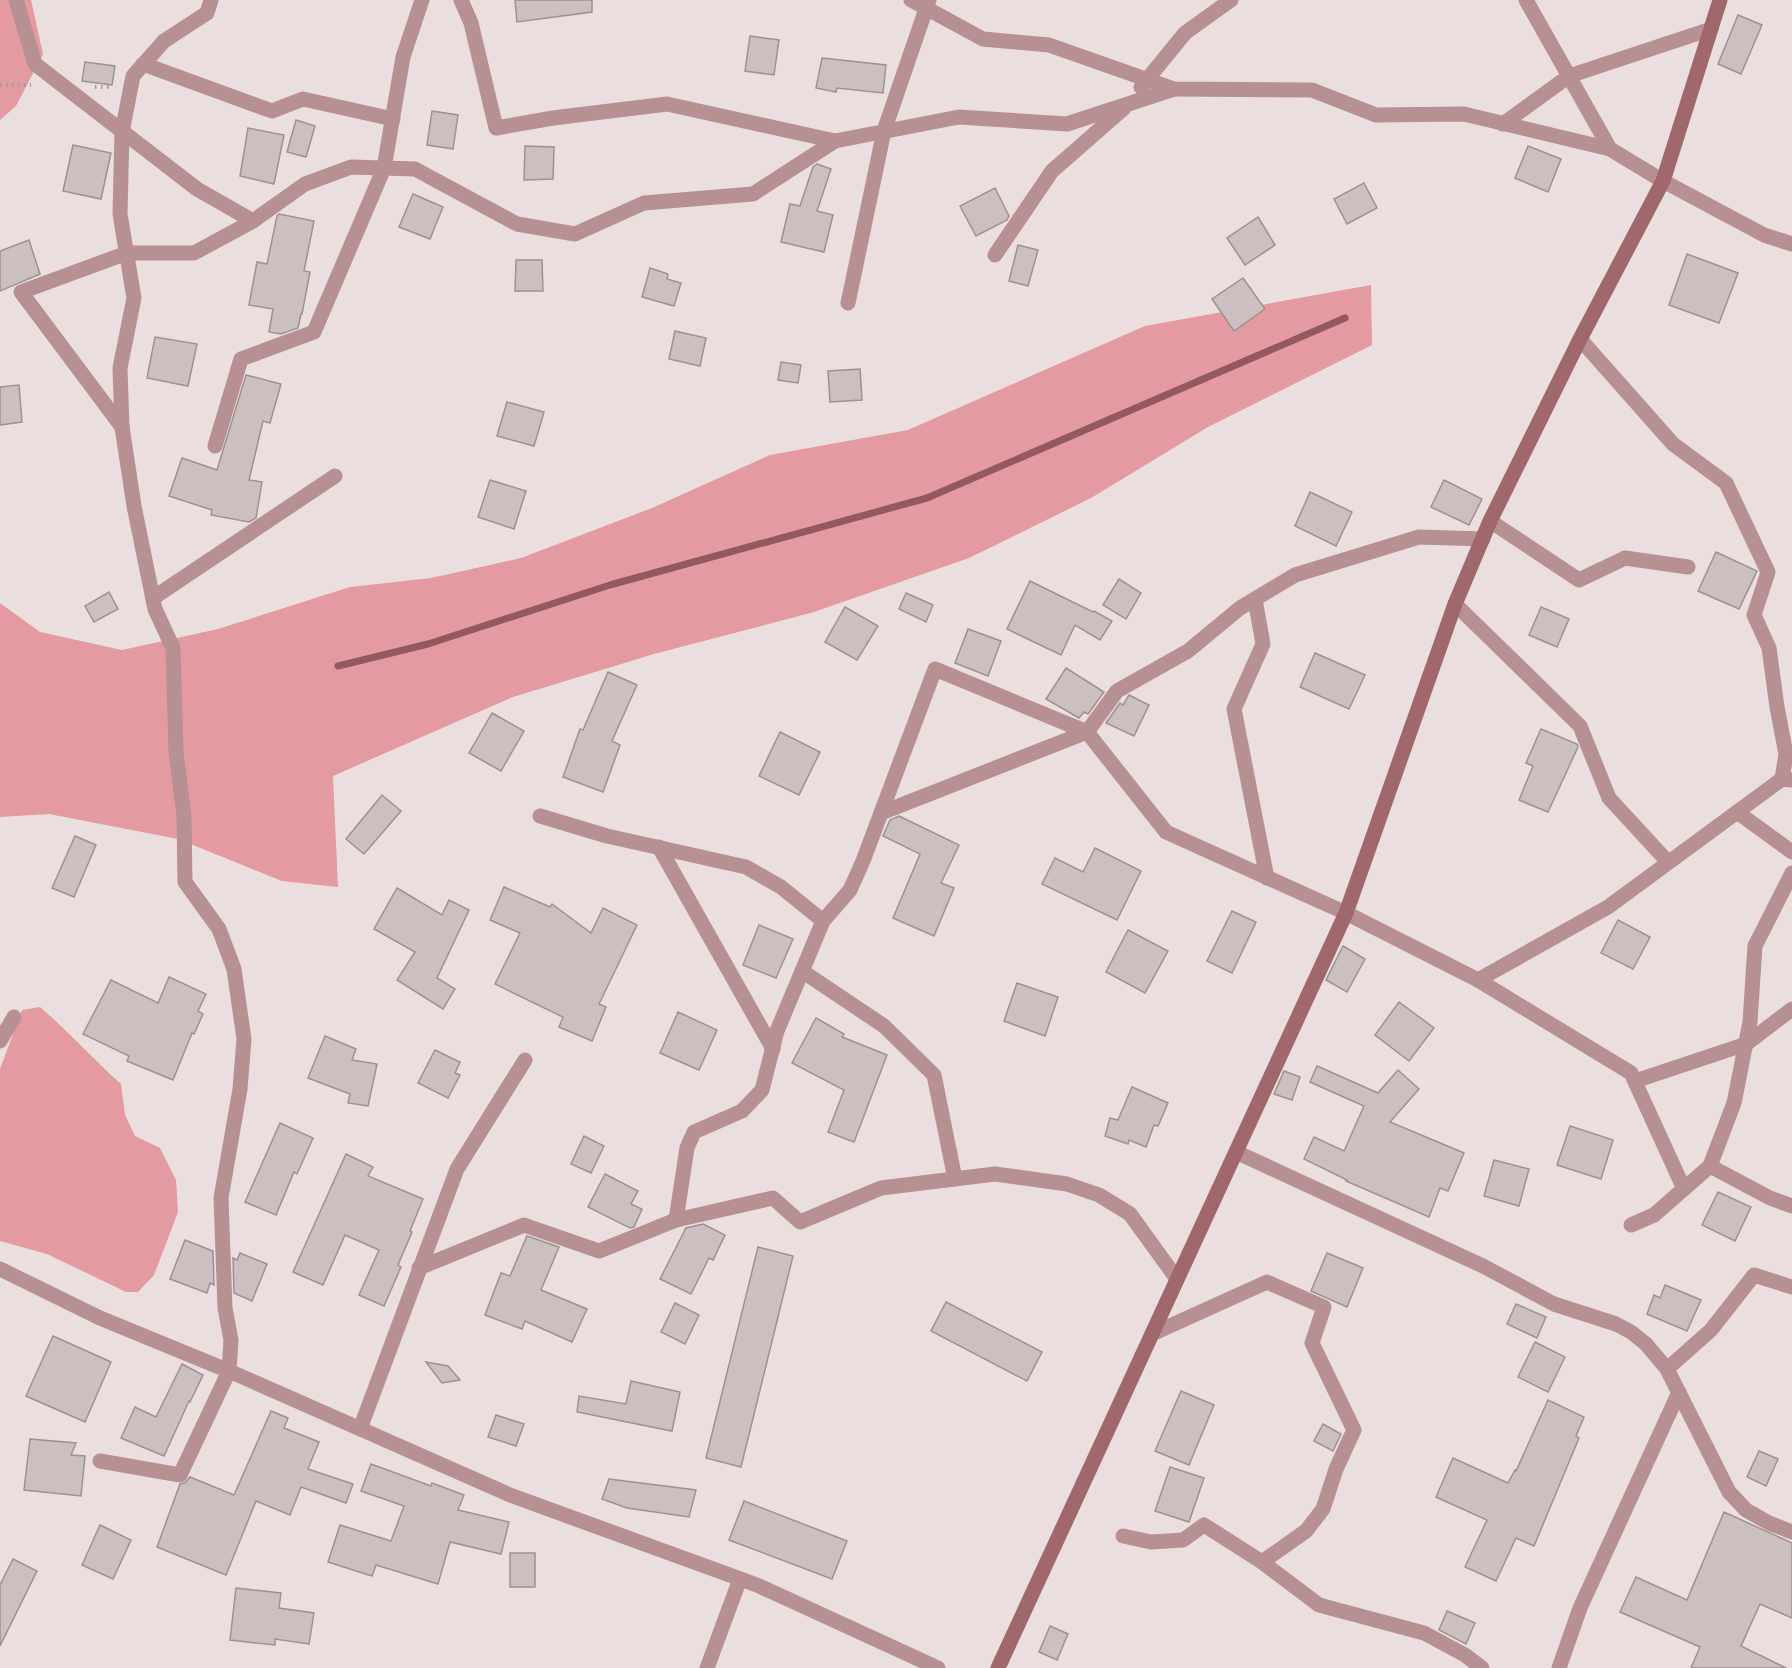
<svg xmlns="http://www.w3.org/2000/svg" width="1792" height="1668" font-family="Signika,sans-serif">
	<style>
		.green { fill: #e39aa0 }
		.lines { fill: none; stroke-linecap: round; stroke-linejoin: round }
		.stream { stroke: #945860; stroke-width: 7 }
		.building { fill: #ccbfc0; stroke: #9d9192; stroke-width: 1.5 }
		.path { stroke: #a3999a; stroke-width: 4; stroke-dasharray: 1.5 4.5; stroke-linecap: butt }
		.street { stroke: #b79093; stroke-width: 15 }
		.secondary { stroke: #a0686d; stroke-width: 15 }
	</style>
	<rect width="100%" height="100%" fill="#ebdedf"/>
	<g class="green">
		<polygon points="0,0 31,0 43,54 16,106 0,120"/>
		<polygon points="1371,285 1372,345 1208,427 1091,498 969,558 814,612 654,654 513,697 333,776 338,887 282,881 178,839 49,814 0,817 0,603 40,632 122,650 218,629 350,587 431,578 521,558 652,508 770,455 908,430 1145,326"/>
		<path d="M40,1007C68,1031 93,1059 121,1084L125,1115L135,1136L160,1148L176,1180L178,1212L154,1275L138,1292H126L47,1254L0,1241V1069L22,1010Z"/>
	</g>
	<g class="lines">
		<polyline class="stream" points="338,666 428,644 610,585 927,498 1345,318"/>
	</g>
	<g class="building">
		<polygon points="515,0 592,0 592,12 517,22"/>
		<polygon points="1738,15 1762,25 1741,74 1718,64"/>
		<polygon points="750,36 779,40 774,75 745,71"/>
		<polygon points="822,58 886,65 883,93 837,88 836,92 816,88"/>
		<polygon points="85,62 115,66 112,85 82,81"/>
		<polygon points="432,111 458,115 453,149 427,145"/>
		<polygon points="296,120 315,126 306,157 287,152"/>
		<polygon points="248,128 284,135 274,184 240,176"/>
		<polygon points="73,145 111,153 101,199 63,191"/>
		<polygon points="525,146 554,147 553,179 524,180"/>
		<polygon points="1528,146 1561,159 1548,192 1515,178"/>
		<polygon points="817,164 831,169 817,211 833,215 824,252 781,242 790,204 800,206 813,167"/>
		<polygon points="1364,183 1377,208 1347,224 1334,199"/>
		<polygon points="995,188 1009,216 1007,220 976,236 960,206"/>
		<polygon points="413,194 443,207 430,239 399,227"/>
		<polygon points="279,214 314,221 304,271 310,272 302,314 301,314 298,328 281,334 269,332 273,309 249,305 257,262 267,264 277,216"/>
		<polygon points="1258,217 1275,245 1245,265 1227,238"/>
		<polygon points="29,240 40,274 0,291 0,251"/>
		<polygon points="1018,245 1038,250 1028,286 1009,281"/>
		<polygon points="1687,254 1738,273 1719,323 1669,305"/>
		<polygon points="516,260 542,260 543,291 515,291"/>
		<polygon points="650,268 668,274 667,279 681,283 674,306 642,297"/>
		<polygon points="1243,278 1265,309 1234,331 1212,299"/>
		<polygon points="675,331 706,338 700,366 669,359"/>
		<polygon points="155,337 197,344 188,386 147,378"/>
		<polygon points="781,362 801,365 798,383 778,380"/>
		<polygon points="860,369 862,400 830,402 828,371"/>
		<polygon points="246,375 281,384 270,423 263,421 249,480 262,482 256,518 249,522 211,515 212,510 169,496 182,458 217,470"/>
		<polygon points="19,385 22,422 0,425 0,387"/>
		<polygon points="507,402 544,412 534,446 497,436"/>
		<polygon points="490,480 526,491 514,529 478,517"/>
		<polygon points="1444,480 1482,499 1469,525 1431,507"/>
		<polygon points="1310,492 1352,512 1336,546 1295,526"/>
		<polygon points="1716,552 1757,571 1739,609 1698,591"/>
		<polygon points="1119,579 1141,593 1126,619 1103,605"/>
		<polygon points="1030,581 1093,612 1094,611 1112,621 1100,640 1075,625 1061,655 1007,629"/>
		<polygon points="109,592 118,609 94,622 85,606"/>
		<polygon points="906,593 933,605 926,622 899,609"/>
		<polygon points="845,607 878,626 857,660 825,642"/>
		<polygon points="1541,607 1569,619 1557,647 1529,635"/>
		<polygon points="968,629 1001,641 988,676 955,663"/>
		<polygon points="1315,653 1365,675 1349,709 1300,687"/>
		<polygon points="1066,668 1104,692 1088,714 1084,712 1079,718 1046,699"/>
		<polygon points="608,672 637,685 612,741 620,745 603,792 563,777 580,729 583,730"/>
		<polygon points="1129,695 1149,705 1134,736 1106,723 1120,703 1123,705"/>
		<polygon points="492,713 524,731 501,771 469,753"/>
		<polygon points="1541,729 1577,744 1578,747 1548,812 1519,800 1533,766 1526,763"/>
		<polygon points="780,732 820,752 799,795 759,776"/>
		<polygon points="382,795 401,811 364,854 346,839"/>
		<polygon points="899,816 959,845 941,883 954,888 934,936 893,918 920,854 883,836 890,820"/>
		<polygon points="75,836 96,845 74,897 52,888"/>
		<polygon points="1095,848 1141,871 1117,920 1042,884 1055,858 1083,872"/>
		<polygon points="504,887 550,907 552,904 591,933 603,908 637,925 599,1004 606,1007 592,1041 559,1027 563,1017 495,984 520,933 490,920"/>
		<polygon points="397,888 442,915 449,900 469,910 437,978 455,989 443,1009 397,980 415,952 374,929"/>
		<polygon points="1232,911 1256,922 1232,973 1207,961"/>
		<polygon points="1618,920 1650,937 1633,969 1601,953"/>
		<polygon points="759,925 793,939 776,978 743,965"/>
		<polygon points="1128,930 1168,951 1145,993 1106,972"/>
		<polygon points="1343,946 1365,959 1347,992 1326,980"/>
		<polygon points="169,977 206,994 198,1011 203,1014 194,1034 192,1033 173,1080 127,1061 129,1056 83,1034 111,980 158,1003"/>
		<polygon points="1017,983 1058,997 1045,1036 1004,1021"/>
		<polygon points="1399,1002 1434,1028 1409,1061 1375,1035"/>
		<polygon points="678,1012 717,1030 699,1070 660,1053"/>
		<polygon points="816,1018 844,1034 842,1037 887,1055 854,1142 828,1132 844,1090 792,1063"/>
		<polygon points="325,1036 356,1049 352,1060 377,1064 368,1106 348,1103 350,1094 308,1078"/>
		<polygon points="435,1050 460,1062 455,1073 460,1075 448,1098 418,1083"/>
		<polygon points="1317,1066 1378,1093 1398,1070 1419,1089 1390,1122 1464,1153 1448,1191 1440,1188 1429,1217 1346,1181 1347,1180 1304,1159 1314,1137 1344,1151 1364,1106 1310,1082"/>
		<polygon points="1284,1071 1300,1077 1292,1100 1274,1094"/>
		<polygon points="1132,1087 1168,1103 1158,1126 1154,1125 1146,1147 1129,1140 1128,1144 1105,1136 1110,1118 1118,1120"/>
		<polygon points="280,1123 313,1138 297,1174 294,1172 276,1215 245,1202"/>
		<polygon points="1570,1126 1613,1140 1601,1179 1557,1165"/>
		<polygon points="584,1136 604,1146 591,1173 571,1164"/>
		<polygon points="346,1154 373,1167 368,1176 423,1199 410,1231 412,1232 398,1265 401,1267 384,1306 359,1295 379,1250 345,1235 323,1285 293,1272"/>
		<polygon points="1494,1160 1529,1169 1519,1206 1484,1196"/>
		<polygon points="605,1174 638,1191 631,1204 642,1209 634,1227 630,1228 588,1207"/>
		<polygon points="1718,1192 1751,1207 1735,1241 1702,1225"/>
		<polygon points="703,1224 725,1235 713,1260 709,1258 691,1294 660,1279 686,1228"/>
		<polygon points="527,1236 559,1247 541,1290 587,1309 572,1342 525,1321 522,1329 485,1315 501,1273 510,1276"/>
		<polygon points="185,1240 213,1251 214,1285 210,1283 207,1293 170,1279"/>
		<polygon points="758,1247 793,1256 741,1467 706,1458"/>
		<polygon points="240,1253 267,1264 252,1301 234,1293 233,1258 237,1260"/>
		<polygon points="1327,1253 1363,1268 1347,1307 1311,1291"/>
		<polygon points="1665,1285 1701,1300 1687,1331 1647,1314 1654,1295 1660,1298"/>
		<polygon points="946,1302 1042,1352 1027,1381 931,1331"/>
		<polygon points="675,1303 699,1315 685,1344 661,1332"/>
		<polygon points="1516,1304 1546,1317 1537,1338 1507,1324"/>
		<polygon points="53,1336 111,1362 85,1422 26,1396"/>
		<polygon points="1535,1342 1565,1357 1548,1392 1518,1377"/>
		<polygon points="426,1362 448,1366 460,1380 442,1383"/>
		<polygon points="182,1364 203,1375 190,1402 189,1401 164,1456 121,1438 135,1407 156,1417"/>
		<polygon points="631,1381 680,1392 672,1431 577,1412 579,1396 626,1404"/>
		<polygon points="1181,1391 1214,1405 1189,1465 1155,1451"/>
		<polygon points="1548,1400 1584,1417 1576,1436 1579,1438 1534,1546 1516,1538 1496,1581 1465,1567 1487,1520 1436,1497 1453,1458 1508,1483 1515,1470 1516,1471"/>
		<polygon points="271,1411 288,1418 284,1428 319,1442 308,1469 353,1484 346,1503 301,1487 290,1515 256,1501 226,1575 157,1547 180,1484 185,1483 190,1477 234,1495"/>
		<polygon points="496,1415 524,1424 516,1446 488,1437"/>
		<polygon points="1323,1424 1341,1434 1333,1451 1314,1441"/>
		<polygon points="30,1439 76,1443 71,1455 85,1456 81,1496 24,1490"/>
		<polygon points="1759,1451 1778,1459 1766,1486 1747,1477"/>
		<polygon points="371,1464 431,1486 432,1483 464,1495 458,1510 509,1522 501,1554 450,1542 438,1584 376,1565 372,1576 328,1562 340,1525 391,1541 404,1506 361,1491"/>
		<polygon points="1170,1467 1204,1478 1189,1522 1155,1511"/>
		<polygon points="609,1479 696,1490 689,1517 627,1508 602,1499"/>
		<polygon points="744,1501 847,1541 832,1579 729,1540"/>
		<polygon points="1724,1512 1792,1543 1792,1618 1760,1604 1741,1646 1786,1668 1691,1668 1700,1647 1620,1612 1636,1577 1687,1600"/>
		<polygon points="100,1525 131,1540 113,1579 82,1565"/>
		<rect x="510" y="1553" width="25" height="34"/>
		<polygon points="13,1559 37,1571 0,1646 0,1585"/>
		<polygon points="236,1588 281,1593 279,1608 314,1613 309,1644 275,1639 275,1645 230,1640"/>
		<polygon points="1447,1611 1475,1623 1466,1644 1439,1630"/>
		<polygon points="1050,1626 1068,1634 1057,1660 1039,1652"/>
	</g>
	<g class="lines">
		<g class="path">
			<polyline points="0,85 31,85"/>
			<polyline points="95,87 112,87"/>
		</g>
		<g class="street">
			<polyline points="16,0 35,64 197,189 253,221"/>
			<polyline points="461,0 471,23 496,128 553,118 667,104 835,141"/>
			<polyline points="911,0 983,39 1049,45 1174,89 1312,90 1376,115 1464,114 1610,149"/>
			<polyline points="1526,0 1610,149 1663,181 1764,235 1792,244"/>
			<polyline points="143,64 272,111 303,99 393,119"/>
			<polyline points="1141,87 1185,33 1231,0"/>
			<polyline points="1503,124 1569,76 1711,29"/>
			<polyline points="995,255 1052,171 1124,108"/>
			<polyline points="848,303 884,131 929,0"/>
			<polyline points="1580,339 1673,444 1726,483 1768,572 1754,615 1769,648 1777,707 1786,754 1782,779"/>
			<polyline points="122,427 21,292 127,253 194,253 253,221 305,184 351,167 415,169 517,224 575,234 644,203 753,194 835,141 959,117 1067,124 1174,89"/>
			<polyline points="215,446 241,359 314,332 384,168 403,57 422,0"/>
			<polyline points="1490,521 1579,580 1625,558 1688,567"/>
			<polyline points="153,598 335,476"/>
			<polyline points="1255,599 1263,644 1234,709 1267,878"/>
			<polyline points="1455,604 1580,726 1609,798 1668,862"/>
			<polyline points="1737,812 1792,852"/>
			<polyline points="881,813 1087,732 1117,691 1188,651 1240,608 1295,575 1419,537 1483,539"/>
			<polyline points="540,816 607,836 746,867 781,887 823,921"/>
			<polyline points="659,847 773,1049"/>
			<polyline points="802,971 884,1026 934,1075 955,1179"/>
			<polyline points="1478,980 1631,1073 1684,1189"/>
			<polyline points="0,1041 14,1017"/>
			<polyline points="1635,1081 1746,1044 1792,1009"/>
			<polyline points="1236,1152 1483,1266 1554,1304 1616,1324 1631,1332 1646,1344 1667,1369 1729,1492 1746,1510 1769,1523 1792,1532"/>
			<polyline points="1710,1166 1770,1198 1792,1206"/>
			<polyline points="676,1220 687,1148 694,1132 742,1111 762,1090 777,1031 823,921 850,890 863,861 935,669 1087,732 1166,832 1346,913 1478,980 1608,907 1782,779 1792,780"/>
			<polyline points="1631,1225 1654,1215 1710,1166 1734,1103 1750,1022 1755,946 1792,873"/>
			<polyline points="419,1268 524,1225 599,1251 676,1220 773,1198 800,1222 881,1188 995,1174 1067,1184 1099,1195 1130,1214 1177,1279"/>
			<polyline points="0,1269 100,1318 229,1371 510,1495 757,1585 938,1668"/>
			<polyline points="1152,1334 1267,1282 1324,1307 1312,1343 1354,1430 1336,1469 1323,1509 1306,1531 1262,1562"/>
			<polyline points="1667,1369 1711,1330 1754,1275 1792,1287"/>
			<polyline points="360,1429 457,1169 525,1060"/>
			<polyline points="100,1461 180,1475 229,1371 231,1340 225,1308 221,1198 240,1089 244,1039 234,969 219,929 185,882 184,816 176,752 173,648 155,609 134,506 122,427 120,368 134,298 120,214 122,132 133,76 164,41 207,13 211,0"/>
			<polyline points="1123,1536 1151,1542 1183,1540 1204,1525 1262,1562 1319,1605 1424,1633 1465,1655 1482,1668"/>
			<polyline points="707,1668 740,1579"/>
			<polyline points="1559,1668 1580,1608 1679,1392"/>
		</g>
		<polyline class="secondary" points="998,1668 1346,913 1455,604 1490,521 1580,339 1663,181 1720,0"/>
	</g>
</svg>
